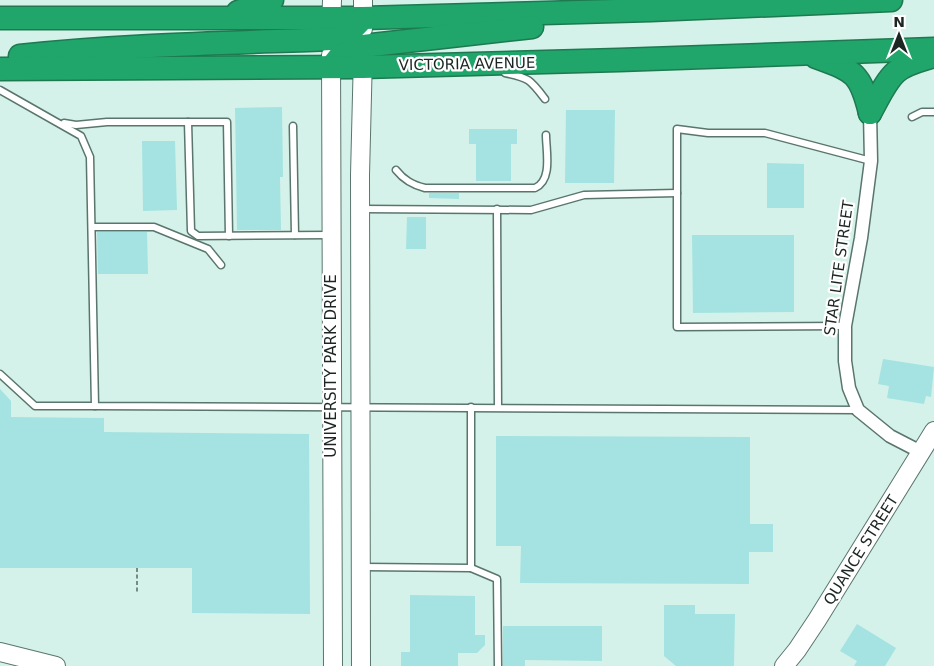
<svg xmlns="http://www.w3.org/2000/svg" width="934" height="666" font-family="'DejaVu Sans',sans-serif">
	<style>
		.building { fill: #a4e3e1 }
		.lines { fill: none; stroke-linecap: round; stroke-linejoin: round }
		.lane-casing { stroke: #5a756d; stroke-width: 9 }
		.street-casing { stroke: #5a756d; stroke-width: 15 }
		.secondary-casing { stroke: #5a756d; stroke-width: 20 }
		.highway-casing { stroke: #1e7951; stroke-width: 25 }
		.path { stroke: #778b85; stroke-width: 2; stroke-dasharray: 4 2.5; stroke-linecap: butt }
		.lane { stroke: #fff; stroke-width: 6 }
		.street { stroke: #fff; stroke-width: 12 }
		.secondary { stroke: #fff; stroke-width: 18 }
		.highway { stroke: #20a56a; stroke-width: 22 }
		.labels { text-anchor: middle; stroke-width: 4.5; stroke-linejoin: round; paint-order: stroke }
		.street-label { font-size: 15px; fill: #1b2623; stroke: #fff }
	</style>
	<rect width="100%" height="100%" fill="#d4f2e9"/>
	<g class="building">
		<polygon points="282,107 283,177 280,177 281,230 237,230 235,108"/>
		<polygon points="566,110 615,110 614,183 565,183"/>
		<polygon points="469,129 517,129 517,144 511,144 511,181 476,181 476,144 469,144"/>
		<polygon points="142,141 175,141 177,210 143,211"/>
		<polygon points="767,163 804,164 804,208 767,208"/>
		<polygon points="429,193 459,193 459,199 429,198"/>
		<polygon points="407,217 426,217 426,249 406,249"/>
		<polygon points="97,232 147,232 148,274 98,274"/>
		<polygon points="692,235 794,235 794,312 693,313"/>
		<polygon points="883,359 934,367 931,397 926,396 924,404 887,398 889,386 878,384"/>
		<polygon points="0,389 11,401 11,417 104,418 104,432 309,434 310,614 192,613 192,568 0,568"/>
		<polygon points="496,436 750,437 750,524 773,524 773,552 749,552 749,584 520,583 521,546 496,546"/>
		<polygon points="410,595 475,596 475,635 485,635 485,645 477,653 458,653 458,666 401,666 401,652 410,652"/>
		<polygon points="664,605 695,605 695,614 735,614 734,666 676,666 664,656"/>
		<polygon points="857,624 896,648 885,666 854,666 857,661 840,651"/>
		<polygon points="503,626 602,626 602,661 525,660 525,666 503,666"/>
	</g>
	<g class="lines">
		<defs>
			<g id="lane">
				<path d="M505,73C529,78 530,79 545,99"/>
				<polyline points="0,90 81,136 90,157 95,406 858,410"/>
				<polyline points="912,117 922,112 934,112"/>
				<polyline points="188,122 227,122 229,236"/>
				<polyline points="64,123 76,125 107,122 188,122 191,231 198,236 330,235"/>
				<polyline points="293,126 295,235"/>
				<path d="M396,170C404,180 412,185 425,188H535C553,180 546,151 546,135"/>
				<polyline points="362,209 531,210 584,195 677,193"/>
				<polyline points="497,209 498,407"/>
				<polyline points="92,227 154,227 208,249 221,265"/>
				<polyline points="845,326 677,327 677,129 708,133 765,133 871,161"/>
				<polyline points="0,374 35,406 95,406"/>
				<polyline points="471,407 471,568"/>
				<polyline points="363,567 471,568 497,579 498,666"/>
			</g>
			<polyline id="street" points="870,113 871,161 861,238 845,326 845,361 849,388 858,410 890,436 921,452"/>
			<g id="secondary">
				<polyline points="363,0 363,29"/>
				<polyline points="331,29 332,0"/>
				<polyline points="331,55 333,666"/>
				<polyline points="0,652 56,666"/>
				<polyline points="361,666 360,175 363,55"/>
				<polyline points="784,666 797,650 817,620 934,431"/>
			</g>
			<g id="highway">
				<polyline points="238,12 272,0"/>
				<polyline points="0,18 363,18 651,10 891,0"/>
				<path d="M20,56C123,45 227,43 331,39C346,36 353,30 363,18"/>
				<path d="M816,57C854,71 860,72 870,113"/>
				<polyline points="331,67 339,57 363,46 532,27"/>
				<polyline points="0,69 363,67 619,60 934,49"/>
				<path d="M870,113C878,99 885,82 896,72C906,63 922,60 934,56"/>
			</g>
		</defs>
		<use href="#lane" class="lane-casing"/>
		<use href="#street" class="street-casing"/>
		<use href="#secondary" class="secondary-casing"/>
		<use href="#highway" class="highway-casing"/>
		<polyline class="path" points="137,568 137,593"/>
		<use href="#lane" class="lane"/>
		<use href="#street" class="street"/>
		<use href="#secondary" class="secondary"/>
		<use href="#highway" class="highway"/>
	</g>
	<g class="labels">
		<g class="street-label">
			<text transform="translate(467 64) rotate(-1)" y="5">VICTORIA AVENUE</text>
			<text transform="translate(839 268) rotate(-82)" y="5">STAR LITE STREET</text>
			<text transform="translate(331 366) rotate(-90)" y="5">UNIVERSITY PARK DRIVE</text>
			<text transform="translate(861 550) rotate(-58)" y="5">QUANCE STREET</text>
		</g>
	</g>
	<g transform="translate(899 35)" stroke="#ffffff" stroke-width="4" paint-order="stroke">
	<path d="M0-4L9 19L0 12L-9 19Z" fill="#1b2623"/>
	<text y="-8" font-size="14" font-weight="bold" text-anchor="middle" fill="#1b2623">N</text>
	</g>
</svg>
